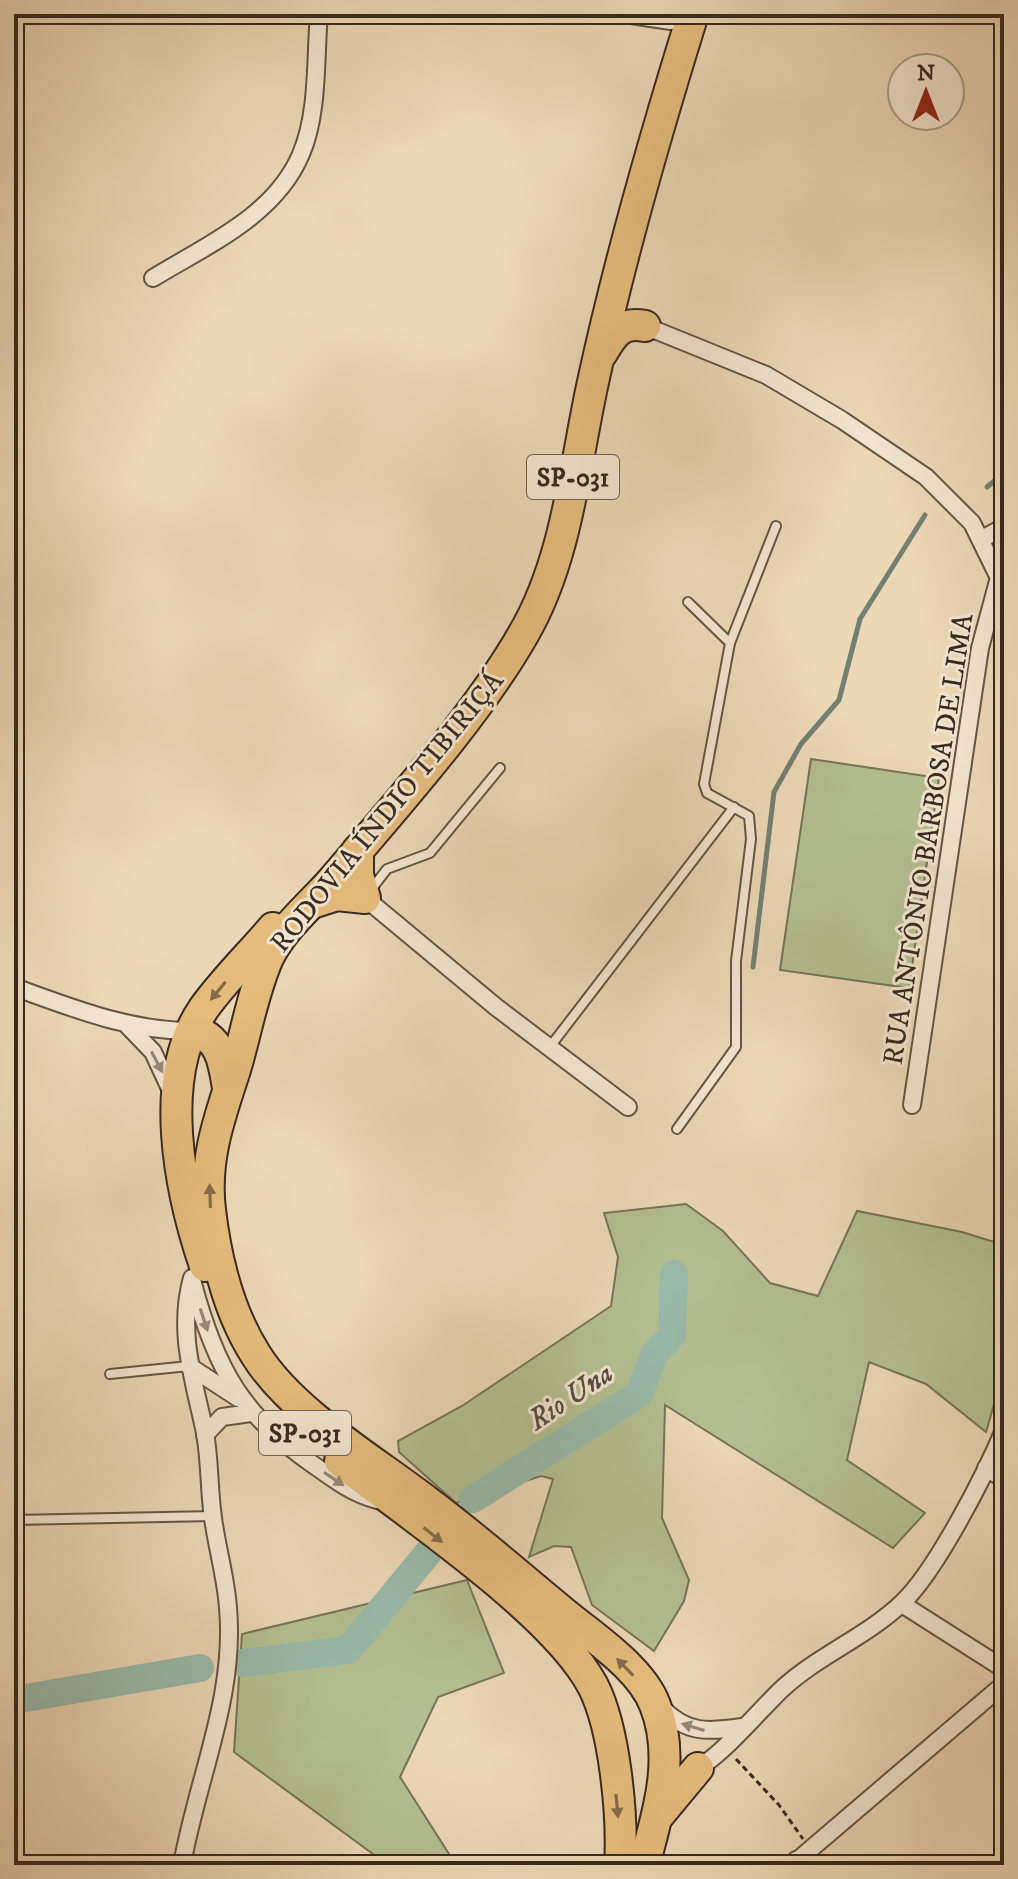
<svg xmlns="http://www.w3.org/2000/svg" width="1018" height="1879" font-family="'IM FELL DW Pica',serif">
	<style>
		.green { fill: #b3bf92; stroke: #757458; stroke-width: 2 }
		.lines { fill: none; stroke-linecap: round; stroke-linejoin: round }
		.stream { stroke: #728072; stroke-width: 5 }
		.river { stroke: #99baaa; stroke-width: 28 }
		.lane-casing { stroke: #645545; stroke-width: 12 }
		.street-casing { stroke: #645545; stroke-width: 20 }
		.highway-casing { stroke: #372a1f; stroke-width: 34 }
		.path { stroke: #372a1f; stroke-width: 3; stroke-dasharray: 6 4; stroke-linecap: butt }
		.lane { stroke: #f3e5d0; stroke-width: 8 }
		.street { stroke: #f3e5d0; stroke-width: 16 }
		.highway { stroke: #e6bc7c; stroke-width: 30 }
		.oneway { fill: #866c49 }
		.oneway2 { fill: #958878 }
		.labels { text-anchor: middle; stroke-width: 6; stroke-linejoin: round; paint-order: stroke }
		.shield { fill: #f3e5d0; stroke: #6f6254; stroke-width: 2 }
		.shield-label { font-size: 26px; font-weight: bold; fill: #372a1f }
		.street-label { font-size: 28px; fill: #372a1f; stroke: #f3e5d0 }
		.water-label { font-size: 30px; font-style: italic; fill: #504e42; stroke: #f3e5d0 }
	</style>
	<rect width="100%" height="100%" fill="#ecd7b7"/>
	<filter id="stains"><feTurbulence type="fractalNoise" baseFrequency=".0025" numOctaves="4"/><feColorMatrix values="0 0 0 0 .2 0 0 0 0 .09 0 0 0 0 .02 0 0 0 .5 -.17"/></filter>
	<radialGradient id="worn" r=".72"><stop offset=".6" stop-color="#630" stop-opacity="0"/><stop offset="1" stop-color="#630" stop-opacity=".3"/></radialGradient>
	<g class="green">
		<polygon points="811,759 939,778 909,988 780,970"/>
		<polygon points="686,1204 723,1231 770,1283 818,1296 857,1211 962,1232 1004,1245 1004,1370 986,1432 926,1384 869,1362 847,1460 925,1513 893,1548 665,1405 662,1518 689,1580 684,1601 654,1651 592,1605 571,1547 554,1546 529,1557 553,1479 541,1476 456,1503 399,1452 398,1441 462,1406 611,1306 618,1257 604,1213"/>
		<polygon points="467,1580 504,1673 438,1697 400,1777 456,1865 388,1865 234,1752 242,1634"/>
	</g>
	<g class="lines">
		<g class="stream">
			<polyline points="987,487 1004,473"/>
			<polyline points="753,967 774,792 801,744 839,700 860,619 925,515"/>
		</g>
		<g class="river">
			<polyline points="473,1499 639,1394 655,1353 672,1335 674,1274"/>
			<polyline points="242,1663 348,1650 428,1553"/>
			<polyline points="14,1700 200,1668"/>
		</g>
		<defs>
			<g id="lane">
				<polyline points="730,643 776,526"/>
				<polyline points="370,891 387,869 430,853 500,768"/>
				<polyline points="549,1048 734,807"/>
				<polyline points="677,1129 736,1047 736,961 751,839 749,816 707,793 704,784 730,643 688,602"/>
				<polyline points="110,1374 189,1366"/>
				<polyline points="14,1520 213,1516"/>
			</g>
			<g id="street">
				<polyline points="624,14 671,21"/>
				<path d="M153,278C207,245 275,216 301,154C319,112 315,58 319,14"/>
				<polyline points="645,326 766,375 842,420 926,477 972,523 1003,586"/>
				<polyline points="982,539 1004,527"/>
				<polyline points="365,898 496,1007 628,1107"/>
				<path d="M14,987C72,1008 129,1031 191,1031"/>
				<polyline points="128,1026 153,1052 172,1093"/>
				<polyline points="912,1105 980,648 998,581"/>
				<path d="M192,1280C215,1368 242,1417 318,1468C336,1481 354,1494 377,1500"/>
				<polyline points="189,1366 238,1398"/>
				<polyline points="205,1435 222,1417 251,1413"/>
				<polyline points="986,1468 1004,1479"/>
				<polyline points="902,1604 1004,1669"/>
				<path d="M661,1707C686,1734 709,1732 742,1727"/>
				<path d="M693,1770C717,1762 762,1707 783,1688C819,1655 866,1637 902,1603C936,1571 985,1475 1004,1430"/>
				<polyline points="796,1860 823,1865"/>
				<path d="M182,1865C197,1779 236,1697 228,1608C226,1578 217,1548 213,1518C209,1490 210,1461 205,1433C194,1380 177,1332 192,1278"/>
				<polyline points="792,1865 1004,1684"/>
			</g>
			<g id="highway">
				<path d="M602,353C613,334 621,321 645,326"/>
				<polyline points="312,903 337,895 365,898 358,875 358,850"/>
				<path d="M191,1031C221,1035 224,1064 228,1088"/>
				<path d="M205,1266C180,1192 156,1077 204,1008C224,980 250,955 273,928"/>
				<path d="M340,1461C409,1515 554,1612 593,1686C615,1729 623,1817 620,1865"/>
				<polyline points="659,1815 698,1768"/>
				<path d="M644,1865C658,1813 676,1758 655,1705C641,1668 594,1638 564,1613C519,1576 476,1538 429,1503C375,1461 292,1413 256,1355C229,1313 216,1260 210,1210C204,1160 219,1119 234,1073C246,1035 252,994 268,958C284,925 315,902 338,874C398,803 478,714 524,633C567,559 575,464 593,382C620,257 655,136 693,14"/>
			</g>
		</defs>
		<use href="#lane" class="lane-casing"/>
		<use href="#street" class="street-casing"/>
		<use href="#highway" class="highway-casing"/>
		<polyline class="path" points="736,1759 779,1805 803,1839"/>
		<use href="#lane" class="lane"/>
		<use href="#street" class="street"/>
		<use href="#highway" class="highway"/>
	</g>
	<defs><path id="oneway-solid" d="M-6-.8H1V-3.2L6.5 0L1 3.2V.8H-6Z" transform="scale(2)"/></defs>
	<g class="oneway">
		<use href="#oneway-solid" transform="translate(218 991) rotate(129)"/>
		<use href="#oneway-solid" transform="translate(210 1196) rotate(-92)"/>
		<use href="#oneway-solid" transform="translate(433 1535) rotate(38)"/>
		<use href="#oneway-solid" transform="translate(625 1667) rotate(-134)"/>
		<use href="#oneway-solid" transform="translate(617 1806) rotate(85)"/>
	</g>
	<g class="oneway2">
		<use href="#oneway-solid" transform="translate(157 1062) rotate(62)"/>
		<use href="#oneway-solid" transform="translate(204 1320) rotate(72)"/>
		<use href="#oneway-solid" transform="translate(334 1479) rotate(34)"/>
		<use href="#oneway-solid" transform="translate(693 1727) rotate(-163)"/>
	</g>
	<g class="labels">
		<g class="shield">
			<rect x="527" y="455" width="92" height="44" rx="6"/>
			<rect x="259" y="1411" width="92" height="44" rx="6"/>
		</g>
		<g class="shield-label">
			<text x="573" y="486">SP-031</text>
			<text x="305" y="1442">SP-031</text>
		</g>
		<g class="street-label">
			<text transform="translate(386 811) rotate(-51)" y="10">RODOVIA ÍNDIO TIBIRIÇÁ</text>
			<text transform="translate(927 839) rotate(-81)" y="10">RUA ANTÔNIO BARBOSA DE LIMA</text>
		</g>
		<g class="water-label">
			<text transform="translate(570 1396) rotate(-34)" y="10">Rio Una</text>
		</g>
	</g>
	<rect width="1018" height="1879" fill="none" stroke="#ecd7b7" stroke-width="48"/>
	<rect x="16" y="16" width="986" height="1847" fill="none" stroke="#372a1f" stroke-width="4"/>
	<rect x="24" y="24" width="970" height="1831" fill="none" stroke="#372a1f" stroke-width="2"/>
	<g transform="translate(926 92)"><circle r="38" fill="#f3e5d0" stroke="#a89a89" stroke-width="2"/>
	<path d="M0-6L14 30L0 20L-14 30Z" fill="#8f2418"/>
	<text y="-12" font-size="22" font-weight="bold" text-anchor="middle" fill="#372a1f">N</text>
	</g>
	<rect width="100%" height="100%" filter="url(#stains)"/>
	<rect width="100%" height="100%" fill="url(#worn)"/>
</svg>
